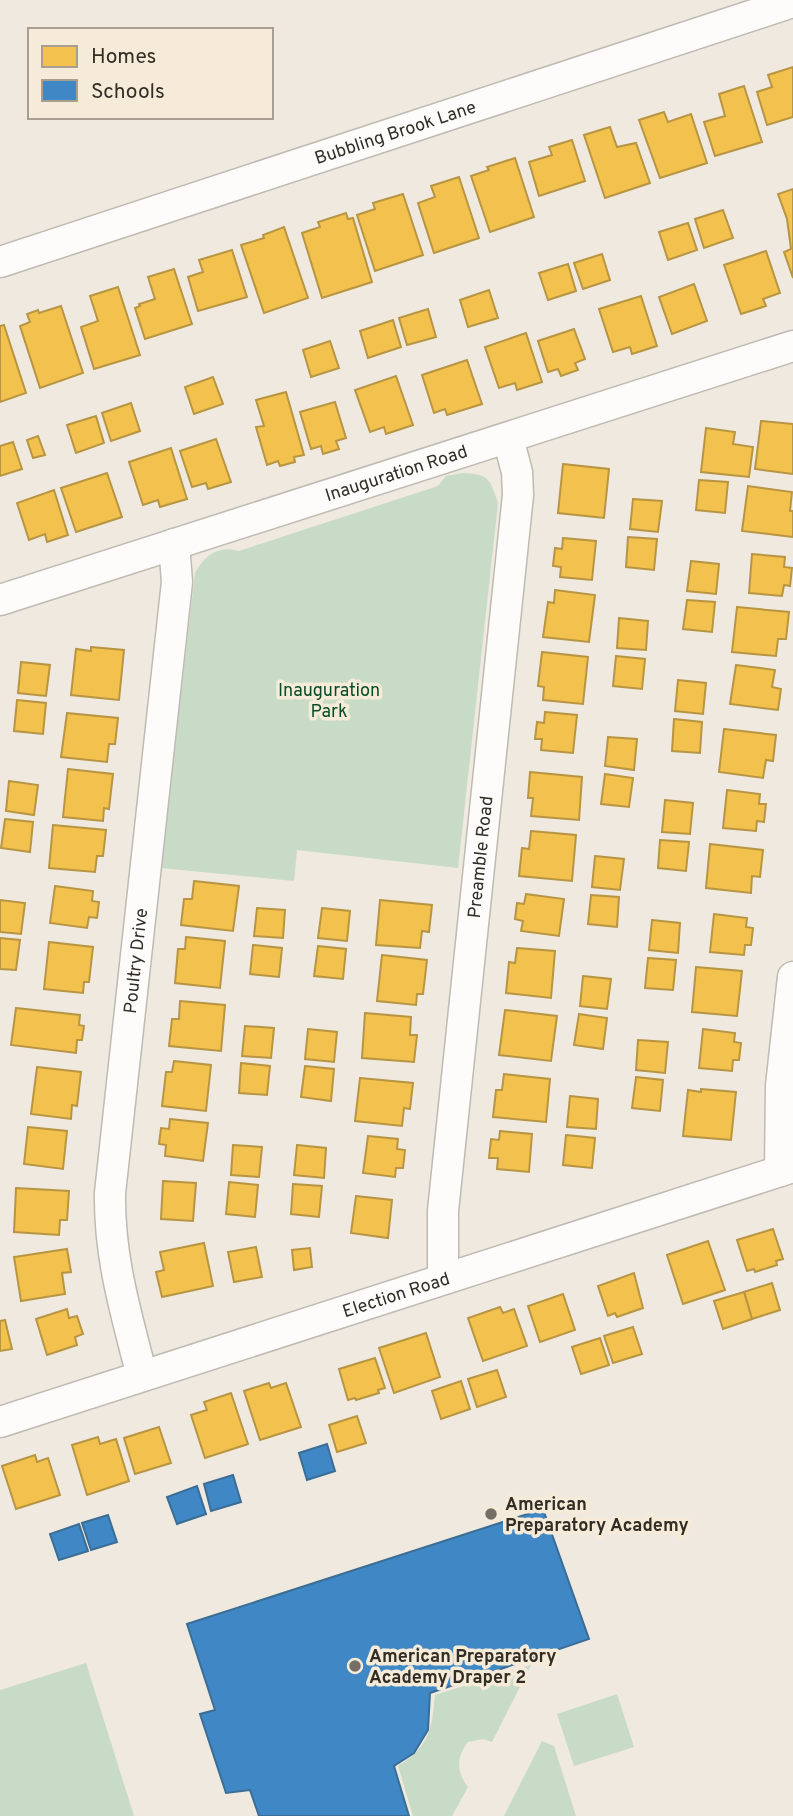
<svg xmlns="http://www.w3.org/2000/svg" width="793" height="1816" font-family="Overpass,sans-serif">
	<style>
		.green { fill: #c8dbc7 }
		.homes { fill: #f2c14e; stroke: #b89542; stroke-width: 2 }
		.schools { fill: #3f88c5; stroke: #3b6d95; stroke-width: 2 }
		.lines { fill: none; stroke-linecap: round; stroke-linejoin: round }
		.minor-casing { stroke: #bfbab2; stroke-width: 33 }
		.minor { stroke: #fdfcfa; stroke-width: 30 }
		.poi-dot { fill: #746f67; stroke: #f6ebd8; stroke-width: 2.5 }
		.labels { text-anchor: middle; stroke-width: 7; stroke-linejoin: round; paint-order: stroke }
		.street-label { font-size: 18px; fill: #322e26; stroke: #f6ebd8 }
		.park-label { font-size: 18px; fill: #064d28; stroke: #f6ebd8 }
		.poi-label { font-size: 18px; font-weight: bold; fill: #322e26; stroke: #f6ebd8; text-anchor: start }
	</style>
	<rect width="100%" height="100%" fill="#efe9df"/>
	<g class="green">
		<path d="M463,473C489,474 490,479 498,503L458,868L297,850L294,881L161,868L195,573C205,555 218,545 239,551L438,486L446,476Z"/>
		<polygon points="86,1663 134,1816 0,1816 0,1690"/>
		<path d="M531,1665L492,1742L483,1739L468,1742C456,1758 456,1771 468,1787L452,1816H413L398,1766C429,1747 432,1730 435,1695Z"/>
		<polygon points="617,1694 634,1747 574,1766 557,1714"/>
		<polygon points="542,1741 554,1746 576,1816 504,1816"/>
	</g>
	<g class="homes">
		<polygon points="793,67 793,117 767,125 757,92 772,87 768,75"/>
		<polygon points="744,86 762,142 715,156 704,122 725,116 719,94"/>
		<polygon points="664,112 668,122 691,114 707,163 660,178 639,120"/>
		<polygon points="610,127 617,147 636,143 650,183 605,198 584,135"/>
		<polygon points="572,140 585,181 539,196 529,162 552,155 549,147"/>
		<polygon points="515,158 534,217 490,232 471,176 489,170 487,167"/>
		<polygon points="459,177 479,238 434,253 418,203 435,197 431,186"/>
		<polygon points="793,189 793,278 784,252 791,249 787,219 778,194"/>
		<polygon points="403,194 423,255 375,271 357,215 375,209 373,203"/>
		<polygon points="723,210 733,238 704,248 695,219"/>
		<polygon points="346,213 348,219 353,218 372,282 322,298 302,233 320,227 318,222"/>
		<polygon points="688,223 697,250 668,260 659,232"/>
		<polygon points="284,227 308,298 264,313 241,245 264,238 263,235"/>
		<polygon points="232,250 247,297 198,311 188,277 203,272 199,260"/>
		<polygon points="766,251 780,293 763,299 766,306 741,314 724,265"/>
		<polygon points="602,254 610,280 583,289 574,263"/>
		<polygon points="568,264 576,291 548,300 539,273"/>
		<polygon points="174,269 192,324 145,339 135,308 140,306 139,304 155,299 148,277"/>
		<polygon points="694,284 707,321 672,334 659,297"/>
		<polygon points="118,287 140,355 94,369 81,327 98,321 90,296"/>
		<polygon points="489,290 498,318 468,327 460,300"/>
		<polygon points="641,296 657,346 632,354 630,347 613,352 599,309"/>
		<polygon points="61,306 83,373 40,388 20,326 30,322 27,314 38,310 39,313"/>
		<polygon points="428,309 436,337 407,345 399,318"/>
		<polygon points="393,320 401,347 368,358 360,331"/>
		<polygon points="4,325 26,393 0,402 0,326"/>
		<polygon points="574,329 585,359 575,363 578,370 561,376 558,369 548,372 538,341"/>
		<polygon points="526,333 542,382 517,390 515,383 499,388 485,347"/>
		<polygon points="330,341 339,368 311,377 303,350"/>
		<polygon points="467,360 482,404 447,415 445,409 434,413 422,375"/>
		<polygon points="396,376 413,425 386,434 384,427 370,432 355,390"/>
		<polygon points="213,377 223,404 194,414 185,387"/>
		<polygon points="286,392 304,455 294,457 295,462 280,466 278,461 267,465 256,427 264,426 256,400"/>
		<polygon points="335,402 346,438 336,441 339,449 323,454 321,446 311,449 300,412"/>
		<polygon points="131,403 140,431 111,441 102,413"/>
		<polygon points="96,416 104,443 76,453 67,425"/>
		<polygon points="761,421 793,424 793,474 755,469"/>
		<polygon points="706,428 735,432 733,444 753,447 749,477 701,472"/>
		<polygon points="38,436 45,455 33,458 27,440"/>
		<polygon points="216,439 231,482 208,489 206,483 192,487 180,451"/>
		<polygon points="13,442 22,469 0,476 0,446"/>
		<polygon points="171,448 187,499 160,507 158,500 143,505 129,462"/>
		<polygon points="563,464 609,469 604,518 558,513"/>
		<polygon points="107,473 122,517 76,532 61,488"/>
		<polygon points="699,480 728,482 725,513 696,510"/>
		<polygon points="748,486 792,492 790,511 793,511 793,537 742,531"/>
		<polygon points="54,490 68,535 47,542 45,534 29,540 17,503"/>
		<polygon points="633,499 662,501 658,532 630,529"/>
		<polygon points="628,537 657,539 654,570 626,567"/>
		<polygon points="563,538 596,541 592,580 560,577 561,567 553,566 555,548 562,549"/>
		<polygon points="752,554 785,557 784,567 792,568 790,586 784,585 782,596 749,593"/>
		<polygon points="691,561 719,564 716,594 687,591"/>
		<polygon points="555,590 595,595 589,642 543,637 548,602 554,603"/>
		<polygon points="687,600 715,602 712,632 683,629"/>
		<polygon points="737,607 789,612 786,639 778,639 776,656 732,652"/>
		<polygon points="619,618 648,621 646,650 617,648"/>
		<polygon points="91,647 124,650 119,700 71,695 76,649 91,651"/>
		<polygon points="542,652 588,657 583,704 543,700 544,687 538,686"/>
		<polygon points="616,656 645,659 642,689 613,686"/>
		<polygon points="21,662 50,665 46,696 18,693"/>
		<polygon points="736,665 775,670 772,687 781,689 778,710 730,704"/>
		<polygon points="678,680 706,683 703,714 675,711"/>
		<polygon points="17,700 46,703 43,734 14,731"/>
		<polygon points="545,712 577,715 573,753 541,750 542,739 535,739 537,722 544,723"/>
		<polygon points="67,713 118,718 115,744 109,744 107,762 61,757"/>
		<polygon points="674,719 702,722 700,753 672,751"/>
		<polygon points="724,729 776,735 773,761 766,760 763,778 719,772"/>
		<polygon points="608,737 637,739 634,770 605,766"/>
		<polygon points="68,769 113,774 109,809 104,808 103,821 63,817"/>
		<polygon points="530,772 582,777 579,820 531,816 533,798 528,798"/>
		<polygon points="605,774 633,778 629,807 601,804"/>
		<polygon points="9,781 38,785 34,815 6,811"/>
		<polygon points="727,790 760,794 759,804 766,804 764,822 757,821 756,831 723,828"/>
		<polygon points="665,800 693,803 690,834 662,832"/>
		<polygon points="5,819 33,822 30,852 1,848"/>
		<polygon points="53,825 106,830 103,856 97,856 95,872 49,868"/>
		<polygon points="531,831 576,835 572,881 519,876 522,848 529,849"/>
		<polygon points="660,840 689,842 686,871 658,868"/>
		<polygon points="710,844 763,850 760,877 752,876 751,893 706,888"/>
		<polygon points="595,856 624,859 620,890 592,887"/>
		<polygon points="194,881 239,886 233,931 181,925 184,899 192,899"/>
		<polygon points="55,886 93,891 92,901 99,902 97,918 89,917 87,928 50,923"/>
		<polygon points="526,894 564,899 559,936 521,931 523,921 515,919 517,903 524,904"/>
		<polygon points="591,895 619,897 617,927 588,924"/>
		<polygon points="0,900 25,903 21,934 0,932"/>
		<polygon points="380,900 432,905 429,932 422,931 420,948 376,945"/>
		<polygon points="257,908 285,910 283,938 254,936"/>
		<polygon points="322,908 350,911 347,941 318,938"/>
		<polygon points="714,914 747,918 746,927 753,928 751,945 745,945 744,955 710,952"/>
		<polygon points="652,920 680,923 678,953 649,950"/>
		<polygon points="186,937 225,941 220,988 175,983 178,949 185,949"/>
		<polygon points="0,938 20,940 16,970 0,969"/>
		<polygon points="49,942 93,947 89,982 84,982 83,993 44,989"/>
		<polygon points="253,945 282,948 279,977 250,974"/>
		<polygon points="318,946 346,949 343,979 314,976"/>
		<polygon points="517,948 555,951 551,998 506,993 509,962 515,963"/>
		<polygon points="382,955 427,960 423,994 417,994 416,1005 377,1001"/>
		<polygon points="648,958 676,960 673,990 645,988"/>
		<polygon points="696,967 742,971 737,1016 692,1012"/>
		<polygon points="583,976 611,979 607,1009 580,1006"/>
		<polygon points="180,1001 225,1005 221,1051 169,1046 172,1019 179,1019"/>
		<polygon points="16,1008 80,1015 79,1025 84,1026 82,1040 77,1040 76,1053 11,1045"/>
		<polygon points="505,1010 557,1016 551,1061 499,1055"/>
		<polygon points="365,1013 411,1017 410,1035 417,1035 414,1062 362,1058"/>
		<polygon points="579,1014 607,1018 603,1049 574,1045"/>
		<polygon points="245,1026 274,1028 271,1058 242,1056"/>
		<polygon points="308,1029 337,1032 334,1062 305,1059"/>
		<polygon points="703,1029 735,1033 734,1042 741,1043 739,1060 733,1060 732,1071 699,1068"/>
		<polygon points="638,1040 668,1042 665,1073 636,1070"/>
		<polygon points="174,1061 211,1065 206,1111 162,1106 166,1072 172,1072"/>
		<polygon points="241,1063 270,1066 267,1095 239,1093"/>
		<polygon points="305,1066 334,1069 331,1101 301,1097"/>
		<polygon points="37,1067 81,1072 77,1106 72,1105 71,1119 31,1114"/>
		<polygon points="504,1074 550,1079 546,1122 493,1117 496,1090 502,1090"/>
		<polygon points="636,1077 663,1080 660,1111 632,1108"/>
		<polygon points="360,1078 413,1083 410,1109 404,1108 402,1126 355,1121"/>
		<polygon points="701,1089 736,1092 731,1140 683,1136 688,1090 701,1092"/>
		<polygon points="570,1096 598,1099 596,1129 567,1127"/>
		<polygon points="170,1119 208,1123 203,1161 165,1156 166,1145 159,1144 161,1128 169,1129"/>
		<polygon points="28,1127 67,1131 63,1169 24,1164"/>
		<polygon points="500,1131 532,1134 529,1172 497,1169 498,1158 489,1158 491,1139 499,1140"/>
		<polygon points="566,1135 595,1138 592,1168 563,1165"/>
		<polygon points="368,1136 398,1139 397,1149 405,1150 403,1168 396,1168 395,1177 363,1173"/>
		<polygon points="233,1145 262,1147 259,1177 231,1175"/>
		<polygon points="297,1145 326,1148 324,1178 294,1175"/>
		<polygon points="163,1181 196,1183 193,1221 161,1219"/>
		<polygon points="229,1182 258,1185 255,1217 226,1214"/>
		<polygon points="293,1184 322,1186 319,1217 291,1214"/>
		<polygon points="16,1188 69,1191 67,1220 60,1220 59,1235 14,1232"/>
		<polygon points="356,1196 392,1200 388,1238 351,1233"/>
		<polygon points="773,1229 783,1259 776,1261 777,1265 755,1272 754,1269 747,1271 737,1240"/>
		<polygon points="708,1241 725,1290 683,1304 667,1255"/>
		<polygon points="204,1243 213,1286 162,1297 156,1272 164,1270 160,1252"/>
		<polygon points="256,1247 262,1277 234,1282 228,1252"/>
		<polygon points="310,1248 312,1267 294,1270 292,1250"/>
		<polygon points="67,1249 71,1272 62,1273 65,1294 21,1301 14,1257"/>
		<polygon points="634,1273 643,1308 617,1317 615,1313 608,1316 598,1286"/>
		<polygon points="772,1283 780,1310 752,1319 744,1292"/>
		<polygon points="744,1292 752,1319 723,1329 714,1301"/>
		<polygon points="563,1294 575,1330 540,1342 528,1306"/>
		<polygon points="500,1307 503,1313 514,1309 527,1346 483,1361 468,1318"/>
		<polygon points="67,1309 69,1318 77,1316 83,1334 75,1337 77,1345 47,1355 36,1319"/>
		<polygon points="5,1320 12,1349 0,1351 0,1321"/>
		<polygon points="633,1327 642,1354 613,1363 604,1336"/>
		<polygon points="426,1333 440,1377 394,1393 379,1348"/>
		<polygon points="600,1338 609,1365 581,1374 572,1347"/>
		<polygon points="375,1358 385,1388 378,1390 379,1393 356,1400 355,1398 348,1400 339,1369"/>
		<polygon points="497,1370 506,1397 477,1407 468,1379"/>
		<polygon points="461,1381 470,1409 441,1419 432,1391"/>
		<polygon points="269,1383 271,1388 286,1383 301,1427 260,1440 244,1391"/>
		<polygon points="231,1393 248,1444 205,1458 191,1415 207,1410 204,1402"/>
		<polygon points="357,1416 366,1443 337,1452 329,1425"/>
		<polygon points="159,1427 171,1463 135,1474 124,1438"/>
		<polygon points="98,1437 100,1444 116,1439 129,1481 87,1495 72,1445"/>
		<polygon points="35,1455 37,1462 48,1458 60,1495 16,1509 2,1466"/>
	</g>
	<g class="schools">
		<polygon points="327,1444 335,1471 307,1480 299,1453"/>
		<polygon points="233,1475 241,1502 211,1511 204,1484"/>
		<polygon points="197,1486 206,1514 177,1524 167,1497"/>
		<polygon points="543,1509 589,1639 430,1693 428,1730 414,1753 394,1766 409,1816 259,1816 250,1790 226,1793 200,1714 215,1710 187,1624"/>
		<polygon points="108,1515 117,1542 91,1550 82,1523"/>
		<polygon points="79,1524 88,1551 59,1560 50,1534"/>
	</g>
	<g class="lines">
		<defs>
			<g id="minor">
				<path id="s1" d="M0,262L793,2"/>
				<path id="s2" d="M0,600L793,346"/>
				<polyline points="780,1171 781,1086 793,977"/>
				<path id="s3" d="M443,1279V1211L518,495L517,472L508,438"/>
				<path id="s4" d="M142,1376C126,1313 109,1258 110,1193L177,582L174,544"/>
				<path id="s5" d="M0,1422L793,1167"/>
			</g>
		</defs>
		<use href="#minor" class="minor-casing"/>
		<use href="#minor" class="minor"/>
	</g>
	<g class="poi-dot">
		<circle cx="491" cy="1514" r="7"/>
		<circle cx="355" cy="1666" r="7"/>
	</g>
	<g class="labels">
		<g class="street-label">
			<text dy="6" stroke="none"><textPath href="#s1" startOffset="416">Bubbling Brook Lane</textPath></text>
			<text dy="6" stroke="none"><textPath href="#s2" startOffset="416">Inauguration Road</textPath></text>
			<text dy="6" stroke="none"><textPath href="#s3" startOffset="424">Preamble Road</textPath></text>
			<text dy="6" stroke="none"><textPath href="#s4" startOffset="420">Poultry Drive</textPath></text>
			<text dy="6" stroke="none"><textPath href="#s5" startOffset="416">Election Road</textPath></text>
		</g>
		<g class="park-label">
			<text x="329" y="696">Inauguration<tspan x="329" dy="21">Park</tspan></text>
		</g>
		<g class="poi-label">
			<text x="505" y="1510">American<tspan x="505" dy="21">Preparatory Academy</tspan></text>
			<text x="369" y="1662">American Preparatory<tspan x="369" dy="21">Academy Draper 2</tspan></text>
		</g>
	</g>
	<rect x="28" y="28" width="245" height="91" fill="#f6ebd8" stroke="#a89f91" stroke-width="2"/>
	<rect x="42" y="46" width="35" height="21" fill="#f2c14e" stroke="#a89f91" stroke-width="2"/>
	<text x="91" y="63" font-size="21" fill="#322e26">Homes</text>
	<rect x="42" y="80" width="35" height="21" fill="#3f88c5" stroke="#a89f91" stroke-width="2"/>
	<text x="91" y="98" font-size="21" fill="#322e26">Schools</text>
</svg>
